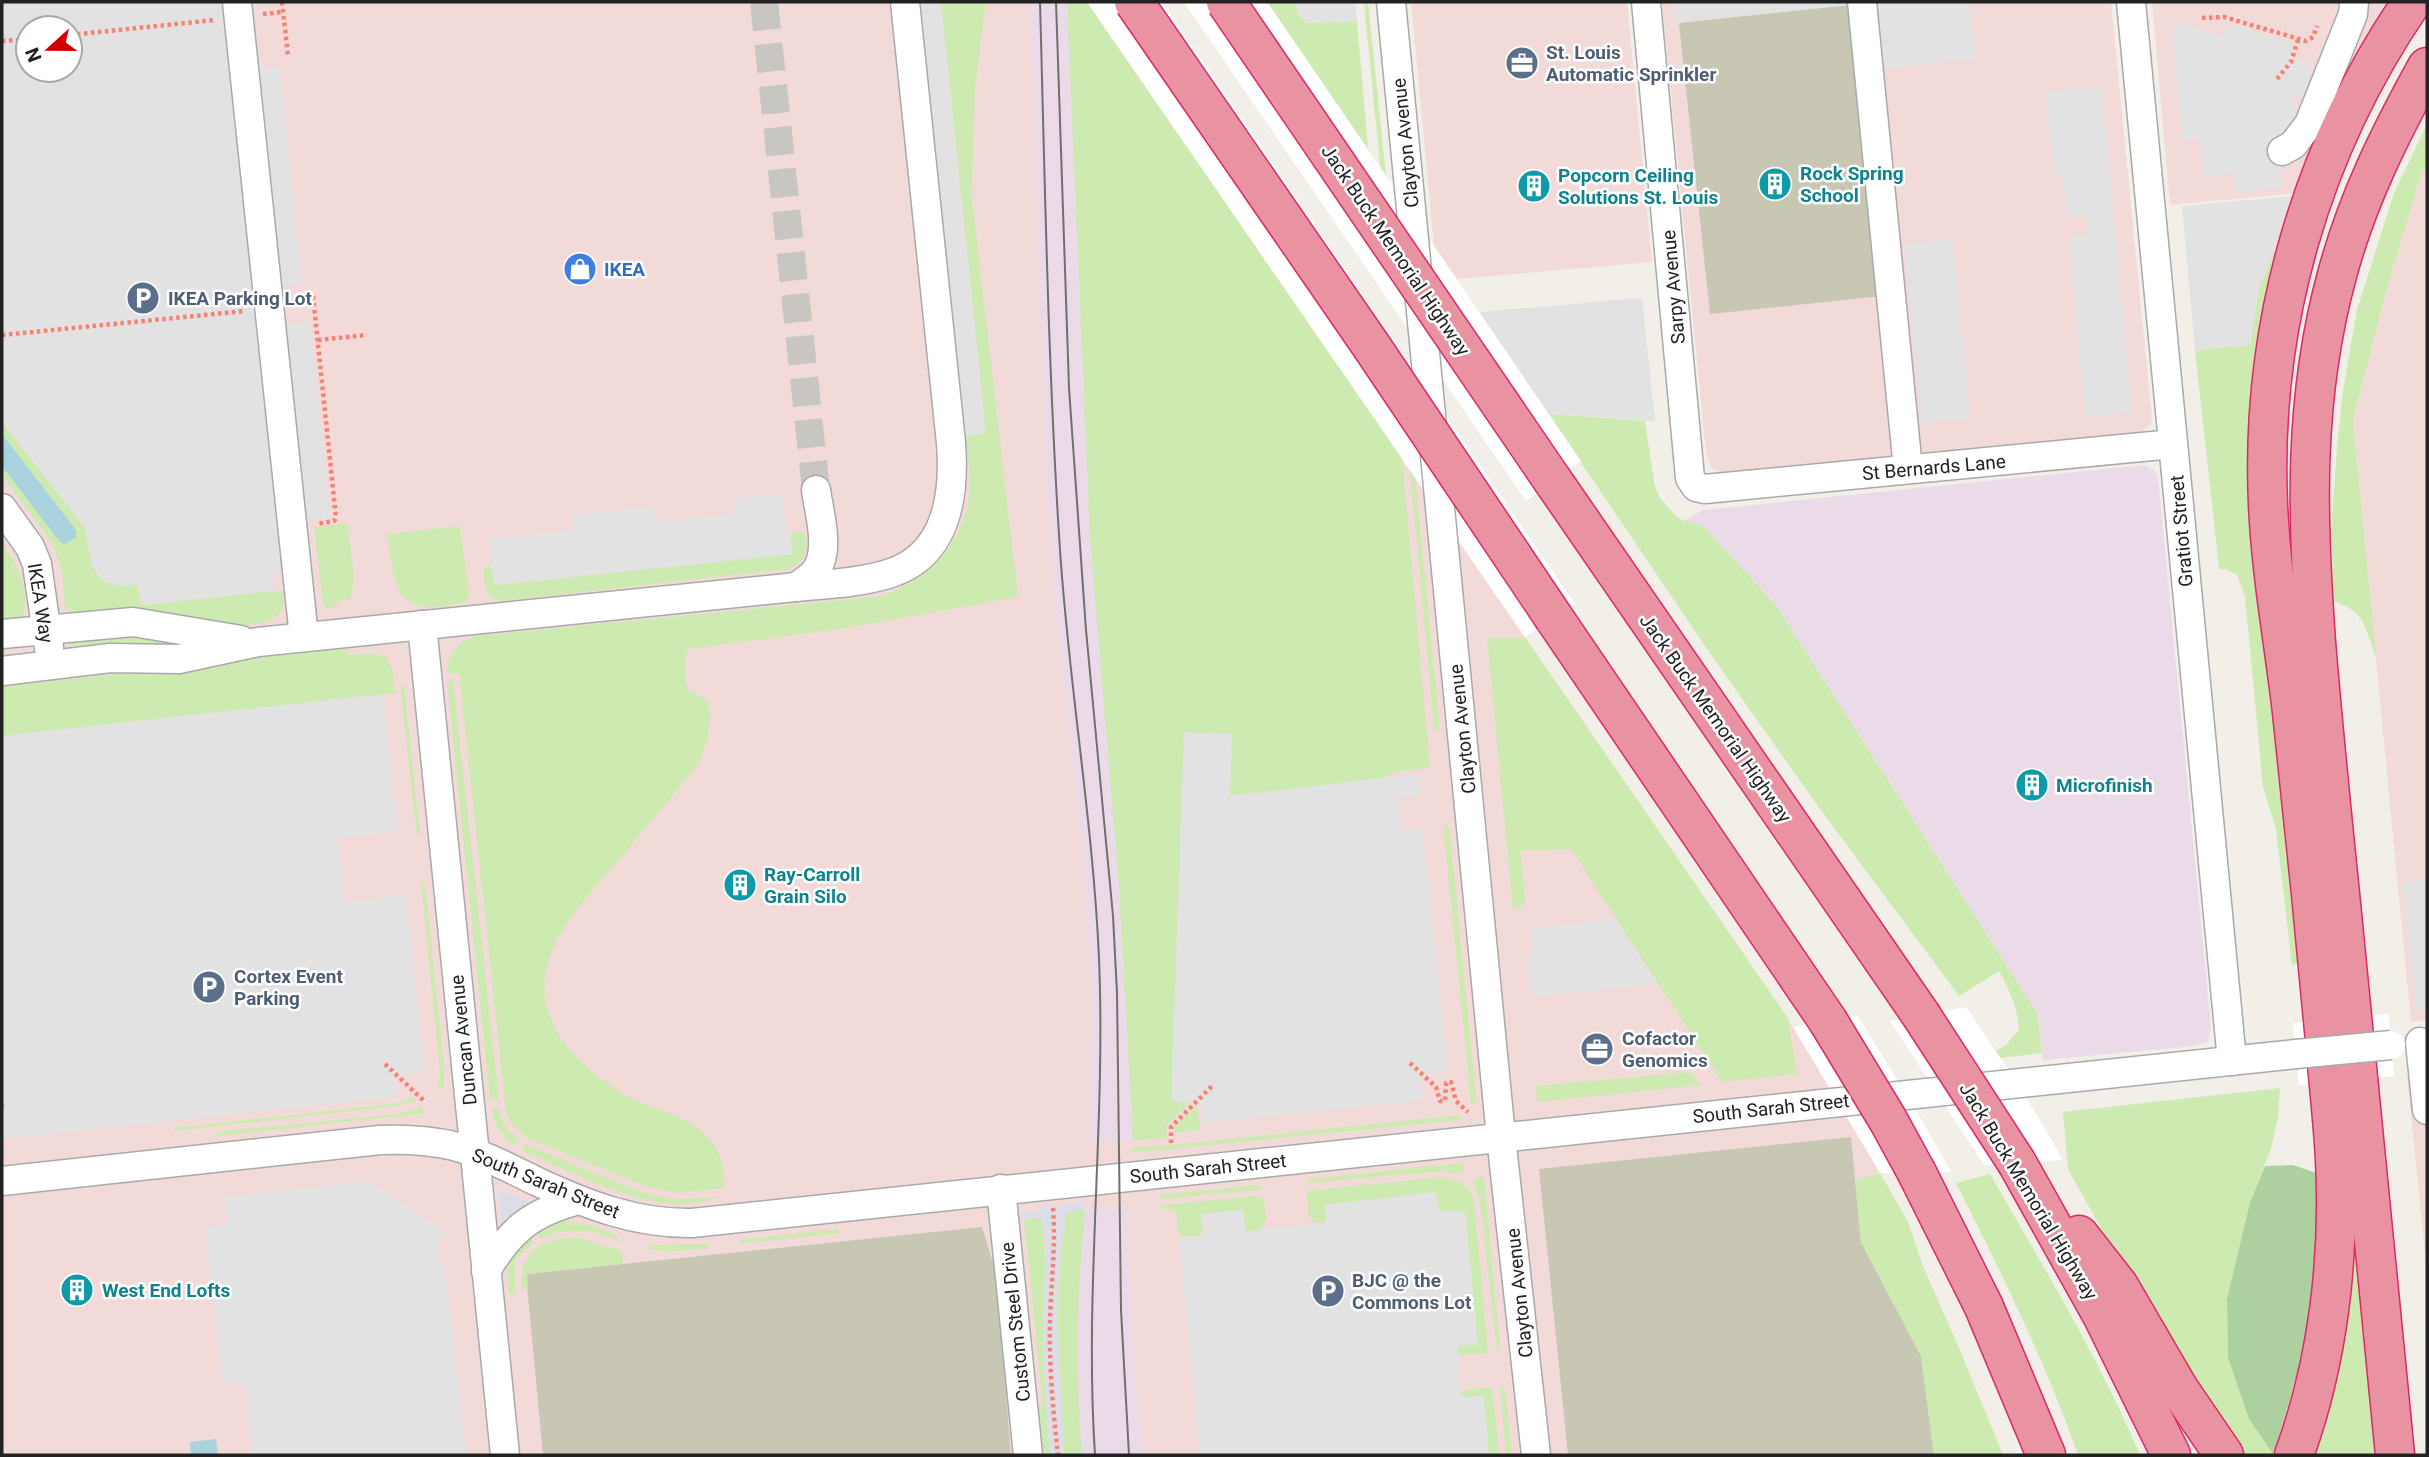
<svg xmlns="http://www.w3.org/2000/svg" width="2429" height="1457" font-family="Roboto,sans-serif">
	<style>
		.commercial { fill: #f2dad9; fill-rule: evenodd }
		.industrial { fill: #ebdbe8 }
		.construction { fill: #c7c7b4 }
		.grass { fill: #cdebb0 }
		.forest { fill: #add19e }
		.parking { fill: #e2e2e2; fill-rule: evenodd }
		.plaza { fill: #dddde8 }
		.water { fill: #aad3df }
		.pier { fill: #fff }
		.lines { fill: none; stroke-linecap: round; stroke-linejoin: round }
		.minor-tunnel { stroke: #c8c6c1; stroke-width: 28; stroke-dasharray: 28 14; stroke-linecap: butt }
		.minor-casing { stroke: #a9a9a9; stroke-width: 31 }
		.highway-casing { stroke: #dc2a67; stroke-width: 41 }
		.path { stroke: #fa8072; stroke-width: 4.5; stroke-dasharray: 3.5 3.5; stroke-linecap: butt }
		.minor { stroke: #fff; stroke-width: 28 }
		.highway { stroke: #e892a2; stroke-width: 38 }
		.tram { stroke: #707070; stroke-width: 2 }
		.minor-bridge-casing { stroke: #a9a9a9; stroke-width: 31; stroke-linecap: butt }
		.highway-bridge-casing { stroke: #dc2a67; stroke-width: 41; stroke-linecap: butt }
		.minor-bridge { stroke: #fff; stroke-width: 28 }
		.highway-bridge { stroke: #e892a2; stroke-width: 38 }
		.labels { text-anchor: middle; stroke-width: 5; stroke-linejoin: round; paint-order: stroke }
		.service-label { font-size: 19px; font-weight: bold; fill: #4e5e75; stroke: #fff; text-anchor: start }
		.street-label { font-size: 19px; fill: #222; stroke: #fff }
		.culture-label { font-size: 19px; font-weight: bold; fill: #0d838f; stroke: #fff; text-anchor: start }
		.shop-label { font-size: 19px; font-weight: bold; fill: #366cbe; stroke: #fff; text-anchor: start }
	</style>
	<rect width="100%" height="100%" fill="#f2efe9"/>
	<g class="commercial">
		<path d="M2,2H1087L1793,1027L1849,1119L1908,1222L1922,1264L1961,1353L2003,1455H2ZM28,28H70V70H28Z"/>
		<polygon points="1411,2 1627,2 1652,262 1457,279 1434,246"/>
		<polygon points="1662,2 2111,2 2152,419 2150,426 2141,432 1724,473 1712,469 1706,453"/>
		<polygon points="2152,2 2388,2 2361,54 2302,193 2170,205"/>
		<polygon points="2427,170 2427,1020 2411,1022 2353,422 2387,288 2422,171"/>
		<polygon points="2427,1068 2427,1274 2407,1075"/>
	</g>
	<g class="industrial">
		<polygon points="1030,2 1067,2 1090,538 1119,886 1133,1140 1089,1141 1092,981 1079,816 1058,633 1046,477"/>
		<polygon points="2144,465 2155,471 2158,477 2211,1028 2208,1041 2195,1046 2043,1060 2037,1013 1776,605 1702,525 1684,521 1703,510"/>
		<polygon points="1129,1208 1131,1319 1141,1455 1082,1455 1078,1410 1077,1338 1079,1270 1085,1209"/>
	</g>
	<g class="construction">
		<polygon points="1850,5 1882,296 1710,314 1679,23"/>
		<polygon points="1851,1137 1861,1242 1921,1356 1934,1455 1568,1455 1539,1169"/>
		<polygon points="982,1227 996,1273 1011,1455 543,1455 526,1274"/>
	</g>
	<g class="grass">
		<path d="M941,2H986L975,88L972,198L1018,597L846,628L689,649L685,652V678L688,690C692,693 699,694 703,698C719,711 705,751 697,766C669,800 640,834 612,868C589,895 564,920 551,954C530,1007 562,1050 603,1080C612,1086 620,1094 630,1098C675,1118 727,1123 724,1188L677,1193L648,1187L529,1139L513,1126L506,1112L459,673H447C448,653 457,642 476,636L882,596C929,579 970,537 970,484C970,468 967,451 965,435L986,433Z"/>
		<polygon points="1067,2 1087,2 1402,458 1430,768 1394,772 1386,778 1230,796 1180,1101 1191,1101 1166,1126 1167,1139 1133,1140 1119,886 1090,538"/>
		<polygon points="1267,2 1295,2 1299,15 1307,23 1357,21 1368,149"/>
		<polygon points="1364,2 1368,2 1386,175 1380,166"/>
		<path d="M2427,124V170L2422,171L2387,288L2353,421L2376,657C2364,626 2366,612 2333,601L2332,519L2337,447L2343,390L2357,310L2394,193Z"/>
		<polygon points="2302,193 2276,266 2303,962 2292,965 2276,829 2263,787 2261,766 2245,596 2237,575 2226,569 2219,569 2195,350 2250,345 2259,287 2287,222 2292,196"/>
		<path d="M1548,414L1645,421L1655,487L1660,498L1676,516L1684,521L1702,525L1776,605L2037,1013L2042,1053L2000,1058L1996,1051L2006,1045L2019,1029C2017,1007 2010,991 1999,971L1959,996L1820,809L1716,662Z"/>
		<path d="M2,422L85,528L87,535L119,586L137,584L142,605L285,590C285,600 283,612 273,619C249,635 109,618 73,616L65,607L62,571L52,543L2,475Z"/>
		<polygon points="1410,470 1415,477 1440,730 1434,730"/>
		<path d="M347,523C349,544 359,583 349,601L343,598L329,610L323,604L314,527Z"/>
		<path d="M460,526L469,595L466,602C396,620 395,591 387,534Z"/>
		<path d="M798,531L804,533C811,550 804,562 789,569L501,601L494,600L486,591L483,569L490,564L495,585L792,554L790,537L793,533Z"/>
		<path d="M2,543C17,563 31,594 22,618L2,623Z"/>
		<polygon points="114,631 200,644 173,649 130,642 74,646 70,644 69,640"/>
		<polygon points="1525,637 1788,1018 1797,1074 1722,1082 1571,849 1520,851 1526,904 1513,910 1487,638"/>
		<polygon points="346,647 347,655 373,653 386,657 392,668 395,693 2,736 2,687"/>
		<polygon points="453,680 499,1099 490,1100 447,681"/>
		<polygon points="400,685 404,685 420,832 417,837"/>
		<polygon points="1443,824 1447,826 1450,832 1475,1087 1476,1103 1471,1104"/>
		<polygon points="421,880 425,884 444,1067 443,1089 437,1088 440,1074 439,1062"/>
		<polygon points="1691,1072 1700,1085 1538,1102 1535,1086"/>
		<polygon points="2280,1088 2278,1117 2271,1149 2250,1202 2227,1300 2228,1358 2249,1419 2273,1454 2272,1455 2241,1455 2175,1361 2068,1169 2063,1112"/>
		<polygon points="414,1097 416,1101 398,1106 175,1131 173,1128 399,1103"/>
		<polygon points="422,1105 423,1113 411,1115 218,1136 217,1132 395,1114 410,1111"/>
		<polygon points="1197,1105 1200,1130 1173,1133 1175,1126"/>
		<path d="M498,1108L506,1128L519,1141L515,1146C502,1136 494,1126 491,1109Z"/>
		<polygon points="1460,1115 1461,1120 1131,1153 1131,1147 1152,1147"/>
		<path d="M525,1144L641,1192L676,1199L718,1197C661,1222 575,1173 522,1151Z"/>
		<polygon points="1463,1163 1463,1175 1444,1171 1306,1183 1309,1179"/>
		<polygon points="1880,1173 1908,1222 1922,1264 1961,1353 2003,1455 1934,1455 1921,1356 1861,1242 1855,1180"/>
		<path d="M1990,1174C2043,1266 2099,1358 2140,1455H2078C2045,1361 2001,1272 1956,1183Z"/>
		<polygon points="1484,1176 1500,1347 1497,1351 1480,1201 1472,1181"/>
		<path d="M1440,1177C1456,1178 1468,1183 1474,1199L1488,1353L1460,1355L1457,1352L1459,1346L1477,1344L1465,1211H1442L1439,1209L1435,1192L1325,1205L1326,1219L1321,1224L1312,1221L1309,1215L1306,1191Z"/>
		<polygon points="1258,1185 1262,1188 1256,1190 1161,1199 1160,1195"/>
		<polygon points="2354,1195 2379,1455 2310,1455"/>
		<polygon points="1253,1196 1264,1197 1266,1220 1260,1230 1246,1231 1244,1228 1201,1214 1203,1233 1199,1236 1179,1237 1176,1212 1156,1206"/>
		<path d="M1085,1209C1077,1292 1075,1373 1082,1455H1064C1057,1374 1053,1292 1067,1211Z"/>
		<path d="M1041,1218C1048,1252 1044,1286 1043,1320C1043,1366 1047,1410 1050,1455H1044L1038,1406L1043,1405L1024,1220Z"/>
		<path d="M558,1221C574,1221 613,1227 621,1242L590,1231L559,1232L540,1239L535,1229Z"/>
		<polygon points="837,1229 841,1233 739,1244 740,1240"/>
		<path d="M529,1235L534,1242L515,1260V1294H509C506,1266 507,1255 529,1235Z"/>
		<path d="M575,1237C591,1240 605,1248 621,1250L623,1264L527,1274L528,1288L521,1289C522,1250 537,1241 575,1237Z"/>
		<path d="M707,1244L710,1247C687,1251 668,1254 646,1248L651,1245Z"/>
		<polygon points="1500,1385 1505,1390 1512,1455 1506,1455"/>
		<polygon points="1492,1387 1493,1396 1499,1455 1489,1455 1483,1396 1464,1397 1460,1394 1463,1390"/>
	</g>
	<path class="forest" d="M2293,1165L2322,1175C2319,1221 2317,1268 2309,1314C2302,1361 2288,1408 2273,1454L2249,1419L2228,1358L2227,1299L2250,1202L2265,1166Z"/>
	<g class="parking">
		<path d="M2,2H258L255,8V15L260,62L266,69L280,67L302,284L284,286V306L288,324H310L330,518L309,520L307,522L312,566L274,571L272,574L274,591L142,605L137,585L119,586L103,581L92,567L85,528L2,422ZM28,28H70V70H28Z"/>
		<polygon points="908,2 941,2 986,433 953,437"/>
		<polygon points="1295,2 1355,2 1357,21 1307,23 1299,15"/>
		<polygon points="1673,2 1969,2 1976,59 1857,71 1850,5 1675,23"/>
		<polygon points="2227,23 2293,43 2289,61 2309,61 2312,92 2294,94 2293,96 2295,122 2281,168 2282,188 2236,192 2234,173 2203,176 2200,139 2182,139 2172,26 2188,24 2220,36 2223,35"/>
		<polygon points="2102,86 2132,412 2085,417 2069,236 2087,234 2089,232 2088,218 2085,215 2067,217 2063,176 2054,177 2046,92"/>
		<polygon points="2292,196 2287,222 2259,287 2250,345 2195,350 2182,206"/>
		<polygon points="1953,240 1971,418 1922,423 1904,244"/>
		<polygon points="1642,298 1655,421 1548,414 1479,312"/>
		<polygon points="780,494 793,554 494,585 489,539 570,530 573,528 571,515 651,507 654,522 733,514 736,509 734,498"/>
		<polygon points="383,694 398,832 338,838 344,893 345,902 406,895 425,1072 395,1076 397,1097 2,1139 2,736"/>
		<polygon points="1184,732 1232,734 1230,796 1418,774 1419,794 1399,797 1403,831 1423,829 1448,1072 1425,1074 1421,1080 1423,1100 1203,1123 1200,1103 1171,1101"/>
		<polygon points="2427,879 2427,1010 2417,1011 2403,884"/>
		<polygon points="1616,919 1658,984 1531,997 1528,958 1533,948 1531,929"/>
		<polygon points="370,1181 446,1232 438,1244 440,1261 446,1271 466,1455 252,1455 245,1383 223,1385 205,1227 227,1225 225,1197"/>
		<polygon points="1436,1192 1439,1209 1442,1211 1465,1211 1478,1344 1459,1346 1457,1349 1460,1393 1464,1397 1484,1396 1489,1455 1200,1455 1179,1237 1199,1236 1203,1233 1200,1214 1243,1210 1246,1231 1321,1224 1326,1219 1325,1205"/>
	</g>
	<g class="plaza">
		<polygon points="502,1190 532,1204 503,1226 501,1223 498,1194"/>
		<polygon points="1086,1202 1085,1209 1067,1212 1063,1236 1058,1279 1057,1312 1064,1455 1050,1455 1045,1386 1043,1321 1046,1249 1044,1230 1041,1218 1015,1221 1016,1213 1020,1208 1021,1213 1039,1211 1039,1207"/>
	</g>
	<g class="water">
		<polygon points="2,434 76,530 76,537 64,545 59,541 2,466"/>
		<polygon points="216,1439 218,1455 191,1455 190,1442"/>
	</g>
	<g class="pier">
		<polygon points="1087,2 1162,2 1575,604 1525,637"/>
		<polygon points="1184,2 1267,2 1581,461 1526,501"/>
		<polygon points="1966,1007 2022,1090 2063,1160 1984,1165 1890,1021"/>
		<polygon points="2389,1014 2394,1076 2299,1085 2293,1023"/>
		<polygon points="1858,1016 1917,1112 1951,1172 1880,1173 1793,1027"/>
	</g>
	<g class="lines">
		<polyline class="minor-tunnel" points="764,2 816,490"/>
		<defs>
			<g id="minor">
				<polyline points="237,2 304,637"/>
				<polyline points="1391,2 1501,1137 1536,1455"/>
				<polyline points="1646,2 1690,478 1696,487 1705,489 2173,444"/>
				<polyline points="1862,2 1908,469"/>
				<polyline points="2131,2 2232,1061"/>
				<polyline points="2282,151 2293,145 2309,124 2353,14 2354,2"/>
				<polyline points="2,508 30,547 37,564 49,648"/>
				<path d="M796,587C826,584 858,583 888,574C947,556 955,496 951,443L905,2"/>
				<polyline points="422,625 505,1455"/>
				<polyline points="2,634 133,622 241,640"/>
				<path d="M2,671L110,658L179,659L258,642L796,587C803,582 812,577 817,569C830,548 819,512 816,490"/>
				<polyline points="2420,1042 2427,1110"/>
				<path d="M2,1181L380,1140C405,1139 429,1140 454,1146C483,1154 511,1169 538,1182C587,1205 637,1224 692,1223L2296,1054"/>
				<polyline points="1001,1189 1028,1455"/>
				<path d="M486,1271C510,1230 532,1212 579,1200"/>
			</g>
			<g id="highway">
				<polyline points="1553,481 1921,1015"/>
				<polyline points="1554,618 1828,1021"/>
				<polyline points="2017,1163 2102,1315 2171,1455"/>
				<polyline points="1917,1173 1984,1307 2046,1455"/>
				<polyline points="2079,1235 2119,1286 2179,1389 2224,1455"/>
				<path d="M2294,1455C2328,1362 2340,1259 2335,1160C2333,1120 2328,1080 2325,1041C2315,931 2304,822 2292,712C2284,643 2271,574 2268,504C2260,326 2311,149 2412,2"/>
				<path d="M2395,1455C2377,1271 2359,1087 2341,904C2332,816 2323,729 2316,642C2307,516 2303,399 2337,275C2357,200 2390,134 2427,67"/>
			</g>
		</defs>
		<use href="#minor" class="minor-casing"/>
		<use href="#highway" class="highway-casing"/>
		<g class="path">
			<polyline points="282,2 288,56"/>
			<polyline points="263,14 283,12"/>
			<polyline points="2202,18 2224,17 2306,41 2313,37 2317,26"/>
			<polyline points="70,35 215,20"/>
			<polyline points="2,41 28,39"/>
			<polyline points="2277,79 2291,62 2298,40"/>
			<polyline points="313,296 336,518 334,521 316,524"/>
			<polyline points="292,305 314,303"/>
			<polyline points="2,335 245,311"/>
			<polyline points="318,340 367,335"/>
			<polyline points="1410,1063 1436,1087 1440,1101 1445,1101 1446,1083 1451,1082 1456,1101 1468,1112"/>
			<polyline points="385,1064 424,1101"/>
			<polyline points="2,1107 2,1105"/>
			<polyline points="1171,1143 1171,1127 1212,1086"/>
			<path d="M1053,1208C1056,1246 1051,1283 1050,1321C1049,1366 1053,1411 1058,1455"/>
		</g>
		<use href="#minor" class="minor"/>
		<use href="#highway" class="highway"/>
		<g class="tram">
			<path d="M1040,2C1045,185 1048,368 1060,550C1069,686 1093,822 1099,958C1106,1124 1084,1290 1095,1455"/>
			<polyline points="1056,2 1069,388 1086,630 1113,916 1117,993 1121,1310 1129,1455"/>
		</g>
		<defs>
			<polyline id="minor-bridge" points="2296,1054 2391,1045"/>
			<g id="highway-bridge">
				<polyline points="1134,2 1372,347 1554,618"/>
				<polyline points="1226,2 1553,481"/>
				<polyline points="1921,1015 2017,1163"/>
				<polyline points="1828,1021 1888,1120 1917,1173"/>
			</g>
		</defs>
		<use href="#minor-bridge" class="minor-bridge-casing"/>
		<use href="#highway-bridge" class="highway-bridge-casing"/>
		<use href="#minor-bridge" class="minor-bridge"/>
		<use href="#highway-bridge" class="highway-bridge"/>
	</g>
	<defs>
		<symbol id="office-disc" viewBox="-11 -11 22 22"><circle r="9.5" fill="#5c6f8a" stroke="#fff"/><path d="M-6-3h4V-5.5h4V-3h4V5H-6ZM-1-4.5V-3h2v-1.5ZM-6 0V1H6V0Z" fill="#fff"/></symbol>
		<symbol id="building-disc" viewBox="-11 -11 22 22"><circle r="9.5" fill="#0f9aa8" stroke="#fff"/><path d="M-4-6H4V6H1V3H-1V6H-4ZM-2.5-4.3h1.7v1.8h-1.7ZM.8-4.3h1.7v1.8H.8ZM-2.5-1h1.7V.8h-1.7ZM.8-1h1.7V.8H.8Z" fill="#fff"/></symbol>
		<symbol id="shop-disc" viewBox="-11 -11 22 22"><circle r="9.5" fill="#3f7fe0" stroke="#fff"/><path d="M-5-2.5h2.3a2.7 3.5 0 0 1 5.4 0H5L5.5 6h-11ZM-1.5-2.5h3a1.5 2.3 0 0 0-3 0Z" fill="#fff"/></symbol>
		<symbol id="parking-disc" viewBox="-11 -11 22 22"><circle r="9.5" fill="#5c6f8a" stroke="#fff"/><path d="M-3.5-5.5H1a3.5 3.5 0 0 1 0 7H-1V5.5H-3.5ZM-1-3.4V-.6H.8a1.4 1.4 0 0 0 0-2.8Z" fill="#fff"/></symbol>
	</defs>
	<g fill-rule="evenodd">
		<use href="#office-disc" x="1503" y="44" width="38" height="38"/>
		<use href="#building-disc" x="1756" y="165" width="38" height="38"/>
		<use href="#building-disc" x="1515" y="167" width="38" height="38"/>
		<use href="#shop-disc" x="561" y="250" width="38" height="38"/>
		<use href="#parking-disc" x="124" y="279" width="38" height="38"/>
		<use href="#building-disc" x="2013" y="766" width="38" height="38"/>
		<use href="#building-disc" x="721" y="866" width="38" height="38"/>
		<use href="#parking-disc" x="190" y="968" width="38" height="38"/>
		<use href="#office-disc" x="1578" y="1030" width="38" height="38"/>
		<use href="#building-disc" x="58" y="1271" width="38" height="38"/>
		<use href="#parking-disc" x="1309" y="1272" width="38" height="38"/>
	</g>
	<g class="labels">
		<g class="service-label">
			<text x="1546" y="59">St. Louis<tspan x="1546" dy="22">Automatic Sprinkler</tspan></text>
			<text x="168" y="305">IKEA Parking Lot</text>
			<text x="234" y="983">Cortex Event<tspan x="234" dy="22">Parking</tspan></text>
			<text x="1622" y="1045">Cofactor<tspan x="1622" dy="22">Genomics</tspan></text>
			<text x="1352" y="1287">BJC @ the<tspan x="1352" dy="22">Commons Lot</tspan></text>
		</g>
		<g class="street-label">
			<text transform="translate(1405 143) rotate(-96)" y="7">Clayton Avenue</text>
			<text transform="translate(1396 250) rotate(56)" y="7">Jack Buck Memorial Highway</text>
			<text transform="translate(1673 287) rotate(-95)" y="7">Sarpy Avenue</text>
			<text transform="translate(1934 467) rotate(-5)" y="7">St Bernards Lane</text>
			<text transform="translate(2181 531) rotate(-95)" y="7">Gratiot Street</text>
			<text transform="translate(41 603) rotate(81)" y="7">IKEA Way</text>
			<text transform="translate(1716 718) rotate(55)" y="7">Jack Buck Memorial Highway</text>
			<text transform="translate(1462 729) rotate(-96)" y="7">Clayton Avenue</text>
			<text transform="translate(463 1040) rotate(-96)" y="7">Duncan Avenue</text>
			<text transform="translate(1771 1108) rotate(-6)" y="7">South Sarah Street</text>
			<text transform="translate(1208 1168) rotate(-6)" y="7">South Sarah Street</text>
			<text transform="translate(546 1183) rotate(22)" y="7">South Sarah Street</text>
			<text transform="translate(2029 1191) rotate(59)" y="7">Jack Buck Memorial Highway</text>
			<text transform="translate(1519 1293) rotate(-96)" y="7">Clayton Avenue</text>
			<text transform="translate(1015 1322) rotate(-96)" y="7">Custom Steel Drive</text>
		</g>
		<g class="culture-label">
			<text x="1800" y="180">Rock Spring<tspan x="1800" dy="22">School</tspan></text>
			<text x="1558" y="182">Popcorn Ceiling<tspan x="1558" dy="22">Solutions St. Louis</tspan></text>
			<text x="2056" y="792">Microfinish</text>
			<text x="764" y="881">Ray-Carroll<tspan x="764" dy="22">Grain Silo</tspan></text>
			<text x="102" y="1297">West End Lofts</text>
		</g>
		<g class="shop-label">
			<text x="604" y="276">IKEA</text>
		</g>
	</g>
	<rect width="2429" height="1457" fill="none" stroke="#222222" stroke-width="7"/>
	<g transform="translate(49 49) rotate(249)"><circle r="33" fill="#ffffff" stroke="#a7a7a7" stroke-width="2"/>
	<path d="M0-5L12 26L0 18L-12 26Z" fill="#d40000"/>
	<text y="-10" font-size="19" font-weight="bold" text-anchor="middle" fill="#222222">N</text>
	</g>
</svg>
